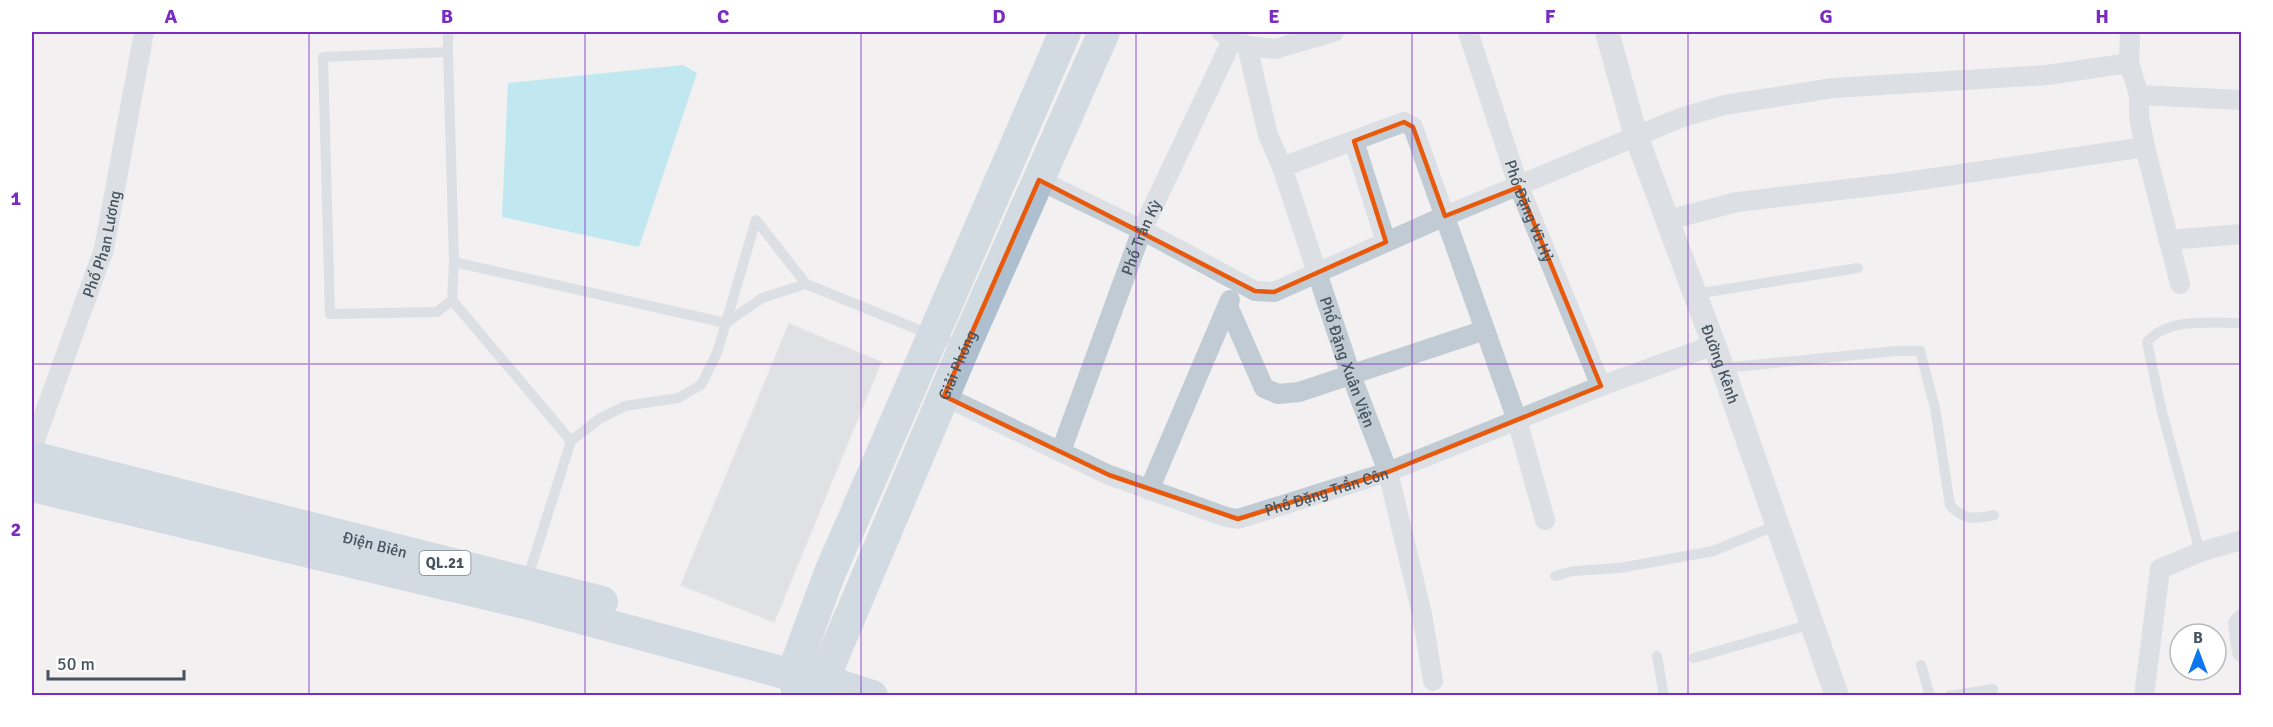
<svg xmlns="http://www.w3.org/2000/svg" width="2273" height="727" font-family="Signika,sans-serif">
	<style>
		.water { fill: #86def2 }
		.building { fill: #cbcfd5; stroke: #d3d6dc; stroke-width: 1.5 }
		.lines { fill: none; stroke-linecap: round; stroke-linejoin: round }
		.service { stroke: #c0cbd3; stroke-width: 10 }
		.minor { stroke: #c0cbd3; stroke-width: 20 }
		.tertiary { stroke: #c0cbd3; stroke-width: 24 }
		.primary { stroke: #aec0d0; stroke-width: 32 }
		.marked { fill: none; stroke: #e8590c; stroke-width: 4.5; stroke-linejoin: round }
		.grid { fill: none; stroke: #7b2cbf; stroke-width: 1.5; stroke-opacity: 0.55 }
		.labels { text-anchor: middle; stroke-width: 5; stroke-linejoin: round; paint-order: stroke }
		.shield { fill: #fff; stroke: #7e878f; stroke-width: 1.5 }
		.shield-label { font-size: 15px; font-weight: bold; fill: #46545f }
		.street-label { font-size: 16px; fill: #46545f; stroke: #fff }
		.neatline { fill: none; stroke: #7b2cbf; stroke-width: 2 }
		.grid-label { font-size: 20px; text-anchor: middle; font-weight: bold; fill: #7b2cbf }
	</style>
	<rect width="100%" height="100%" fill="#f2f0f0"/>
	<polygon class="water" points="683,65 697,73 639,247 502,217 508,83"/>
	<polygon class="building" points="789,324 881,362 774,622 681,585"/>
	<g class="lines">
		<g class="service">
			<polyline points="448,32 448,52"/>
			<polyline points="454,262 726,323 762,298 806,284"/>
			<polyline points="1695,294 1858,268"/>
			<polyline points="452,300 437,312 330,314 323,57 448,52 454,262 452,300 571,441"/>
			<path d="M1723,368L1896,351H1920L1935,408L1950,505C1964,521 1975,519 1994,515"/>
			<path d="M2200,552L2162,412L2147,342C2168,317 2212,323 2242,323"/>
			<polyline points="1555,576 1573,571 1620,568 1713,551 1777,525"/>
			<polyline points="527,580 571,441 599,419 625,406 678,398 701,385 717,353 756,220 806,284 961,347"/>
			<polyline points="1657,656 1664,696"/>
			<polyline points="1694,658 1812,624"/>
			<polyline points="1921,665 1930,696"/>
			<polyline points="1949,696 1993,689"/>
		</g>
		<g class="minor">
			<polyline points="1221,32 1247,46 1275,49 1334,32"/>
			<path id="s1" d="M1468,32L1519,187L1601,386"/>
			<polyline points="2130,32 2129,63 2139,95 2242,100"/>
			<path id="s2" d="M1247,46L1268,135L1282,167L1351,375L1388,472L1422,614L1433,681"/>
			<polyline points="1354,141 1386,242"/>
			<polyline points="2145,147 2180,284"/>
			<polyline points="1282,167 1404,122 1413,127 1517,420 1545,520"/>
			<polyline points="1039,180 1142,230 1255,291 1274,292 1445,216 1680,118 1724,105 1833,88 2047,75 2129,63"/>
			<polyline points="1668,220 1737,202 1899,183 2145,147 2139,117 2139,95"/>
			<polyline points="2168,240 2242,234"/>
			<polyline points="1228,306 1264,388 1278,394 1299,392 1485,330"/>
			<path id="s3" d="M944,396L1109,475L1226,517L1238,519L1388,472L1601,386L1714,345"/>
			<path id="s4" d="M32,448L104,249L144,32"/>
			<path id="s5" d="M1061,451L1142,230L1236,32"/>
			<polyline points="1149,490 1230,300"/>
			<polyline points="2242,619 2238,624 2242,652"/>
			<polyline points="2144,696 2160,569 2200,552 2242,540"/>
		</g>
		<path class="tertiary" id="s6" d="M1607,32L1636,136L1723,369L1837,696"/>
		<g class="primary">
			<path id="s7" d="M32,457L602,602"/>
			<polyline points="32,486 529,604 792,675 808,682 823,680 872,696"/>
			<polyline points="799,694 792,675 829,575 1065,32"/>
			<path id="s8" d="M809,695L823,680L964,348L1104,32"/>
		</g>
	</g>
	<path d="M0 0H2273V727H0ZM1404,122L1413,127L1445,216L1519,187L1601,386L1388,472L1238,519L1109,475L944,396L1039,180L1255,291L1274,292L1386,242L1354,141Z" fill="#f2f0f0" fill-opacity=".55" fill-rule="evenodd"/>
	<path class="marked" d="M1404,122L1413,127L1445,216L1519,187L1601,386L1388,472L1238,519L1109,475L944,396L1039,180L1255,291L1274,292L1386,242L1354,141Z"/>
	<path class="grid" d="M309,32V696M585,32V696M861,32V696M1136,32V696M1412,32V696M1688,32V696M1964,32V696M32,364H2242"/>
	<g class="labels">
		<rect class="shield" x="419.5" y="551" width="51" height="24" rx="4.5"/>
		<g class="shield-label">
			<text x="445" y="568">QL.21</text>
		</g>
		<g class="street-label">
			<text dy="6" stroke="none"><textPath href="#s1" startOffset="189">Phố Đặng Vũ Hỷ</textPath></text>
			<text dy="6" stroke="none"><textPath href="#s5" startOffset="228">Phố Trần Kỳ</textPath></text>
			<text dy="6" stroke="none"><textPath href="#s4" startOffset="216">Phố Phan Lương</textPath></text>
			<text dy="6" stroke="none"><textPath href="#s2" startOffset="332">Phố Đặng Xuân Viện</textPath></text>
			<text dy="6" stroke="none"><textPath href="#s8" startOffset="363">Giải Phóng</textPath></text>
			<text dy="6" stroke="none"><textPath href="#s6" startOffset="351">Đường Kênh</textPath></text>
			<text dy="6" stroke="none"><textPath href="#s3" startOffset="412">Phố Đặng Trần Côn</textPath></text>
			<text dy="6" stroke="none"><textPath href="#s7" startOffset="354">Điện Biên</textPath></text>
		</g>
	</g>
	<rect width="2273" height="727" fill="none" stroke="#ffffff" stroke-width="66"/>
	<g transform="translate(2198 652)"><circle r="28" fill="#ffffff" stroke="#b5bbbf" stroke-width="1.5"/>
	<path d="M0-4.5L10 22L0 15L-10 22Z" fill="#0d75ef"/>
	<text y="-9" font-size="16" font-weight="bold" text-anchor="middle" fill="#46545f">B</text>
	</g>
	<path d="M48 670v9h136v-9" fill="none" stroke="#46545f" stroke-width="3"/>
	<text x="57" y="670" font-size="18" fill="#46545f" stroke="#ffffff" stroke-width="4.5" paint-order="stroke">50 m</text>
	<rect x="33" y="33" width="2207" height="661" class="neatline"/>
	<g class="grid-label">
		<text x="171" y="23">A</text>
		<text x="447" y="23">B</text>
		<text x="723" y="23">C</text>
		<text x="999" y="23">D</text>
		<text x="1274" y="23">E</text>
		<text x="1550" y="23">F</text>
		<text x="1826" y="23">G</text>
		<text x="2102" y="23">H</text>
		<text x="16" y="205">1</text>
		<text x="16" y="536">2</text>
	</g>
</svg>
